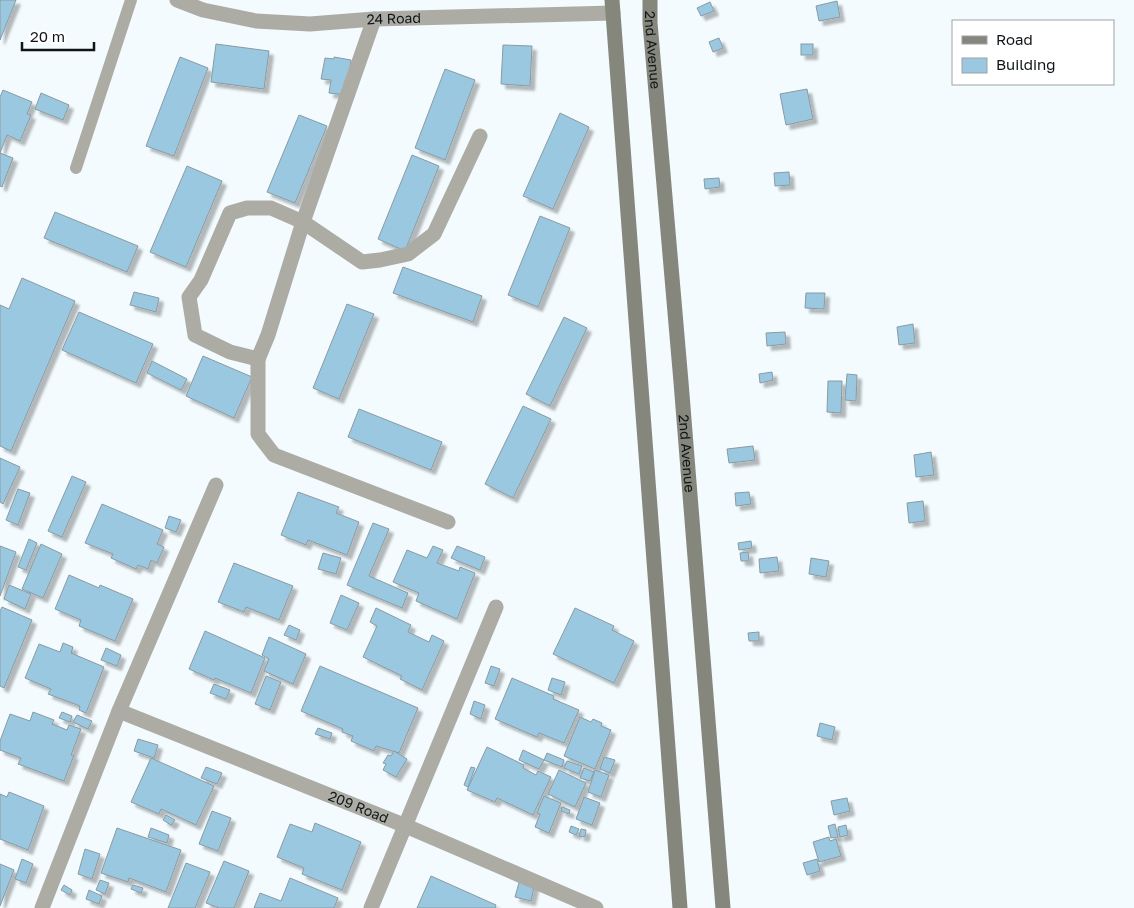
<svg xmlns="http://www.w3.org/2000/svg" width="1134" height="908" font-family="'Golos Text',sans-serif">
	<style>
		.building { fill: #9ac8e0; stroke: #899aa2; filter: url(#shadow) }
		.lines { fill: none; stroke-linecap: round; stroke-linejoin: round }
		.lane { stroke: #acaca4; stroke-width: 12 }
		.street { stroke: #acaca4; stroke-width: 15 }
		.secondary { stroke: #86877c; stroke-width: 15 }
		.labels { text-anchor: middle; stroke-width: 5; stroke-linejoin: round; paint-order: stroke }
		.street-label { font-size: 14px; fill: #0e1418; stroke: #fff }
	</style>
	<defs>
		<filter id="shadow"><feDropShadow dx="4.5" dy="4.5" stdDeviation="1" flood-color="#0004"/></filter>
	</defs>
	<rect width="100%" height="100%" fill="#f3fbfe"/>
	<g class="building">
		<polygon points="0,0 16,0 0,40"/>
		<polygon points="837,1 840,17 819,21 816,6"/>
		<polygon points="710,2 714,11 701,16 697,8"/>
		<polygon points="719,38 723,48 713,52 709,42"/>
		<polygon points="216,44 269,51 264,89 211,82"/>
		<rect x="801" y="44" width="12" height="11"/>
		<polygon points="503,45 532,46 530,86 501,84"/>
		<polygon points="180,57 208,68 174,156 146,146"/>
		<polygon points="334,57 351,60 346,95 329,93 331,80 321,79 325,58 334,59"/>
		<polygon points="445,69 475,80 445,160 415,148"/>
		<polygon points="807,89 813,119 786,125 780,94"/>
		<polygon points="3,90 32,102 27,114 31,115 20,141 7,135 0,153 13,158 2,187 0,186 0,97"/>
		<polygon points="41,93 69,105 63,120 35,109"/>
		<polygon points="560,113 589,127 553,209 523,196"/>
		<polygon points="299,115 327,126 295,203 267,192"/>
		<polygon points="412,155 439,166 405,251 378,239"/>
		<polygon points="187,166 222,181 186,267 150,252"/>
		<polygon points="789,172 790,185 775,186 774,173"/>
		<polygon points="719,178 720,187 705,189 704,179"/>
		<polygon points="55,212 138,246 127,272 44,238"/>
		<polygon points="540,216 570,228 538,307 508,295"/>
		<polygon points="403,267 482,296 473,322 393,293"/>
		<polygon points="22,278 75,301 11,451 0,446 0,305 9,309"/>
		<polygon points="134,292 159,298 156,312 130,305"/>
		<polygon points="806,293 825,293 824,309 805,308"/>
		<polygon points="347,304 374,314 339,399 313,388"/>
		<polygon points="79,312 153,344 136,383 62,350"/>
		<polygon points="564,317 587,328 550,406 526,394"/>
		<polygon points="913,324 915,343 899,345 897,327"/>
		<polygon points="785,332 786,344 767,346 766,333"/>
		<polygon points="203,356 252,377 234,418 186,396"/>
		<polygon points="152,361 187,379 181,390 147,373"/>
		<polygon points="772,372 773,380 760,383 759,374"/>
		<polygon points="847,374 857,375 856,401 845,400"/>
		<polygon points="828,381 842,381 841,413 827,412"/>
		<polygon points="523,406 551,419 513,498 485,484"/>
		<polygon points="359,409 442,442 431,470 348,437"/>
		<polygon points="753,446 755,460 729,463 727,449"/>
		<polygon points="931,452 934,475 916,477 914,455"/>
		<polygon points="0,458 20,467 3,504 0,502"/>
		<polygon points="72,476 86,482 62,537 48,531"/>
		<polygon points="18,489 30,493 18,525 6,520"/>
		<polygon points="298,492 339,507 336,513 359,522 347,555 308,540 306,545 281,535"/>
		<polygon points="749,492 751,504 736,506 735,493"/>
		<polygon points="923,501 925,521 909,523 907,503"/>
		<polygon points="102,504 163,530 157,544 164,547 157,563 151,560 148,569 138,565 136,569 111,558 113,554 85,543"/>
		<polygon points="169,516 181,520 176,532 165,528"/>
		<polygon points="373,523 389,529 369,576 408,593 402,608 347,585"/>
		<polygon points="29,539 37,543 26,570 18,567"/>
		<polygon points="751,541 752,548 739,550 738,543"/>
		<polygon points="41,544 62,554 43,598 22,589"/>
		<polygon points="0,546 16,552 0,596"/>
		<polygon points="433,546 443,550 437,563 459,571 460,567 475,573 457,619 416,601 419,593 393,582 407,550 427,558"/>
		<polygon points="457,546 485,557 480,570 451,558"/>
		<polygon points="748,552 749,561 741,561 740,553"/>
		<polygon points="323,553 341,558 336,574 318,569"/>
		<polygon points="777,557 779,571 760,573 759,559"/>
		<polygon points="811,558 829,561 826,577 809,574"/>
		<polygon points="234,563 293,586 279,620 246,607 244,612 218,602"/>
		<polygon points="69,575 99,588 100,585 133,599 115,641 79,626 81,620 55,609"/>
		<polygon points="9,585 31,594 25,609 4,599"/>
		<polygon points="341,595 359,603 347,630 330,623"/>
		<polygon points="2,607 32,620 4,688 0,686 0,611"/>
		<polygon points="376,608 411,625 408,632 429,642 432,635 444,641 422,690 400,679 402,676 363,657 377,626 370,622"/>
		<polygon points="575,608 614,626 612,630 634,641 614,683 553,654"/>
		<polygon points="289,625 300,630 296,640 284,635"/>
		<polygon points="205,631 265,658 251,693 215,678 214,680 189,669"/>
		<polygon points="759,632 759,641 749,641 748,633"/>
		<polygon points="269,637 306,654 293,684 264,671 269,659 262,655"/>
		<polygon points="63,643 73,647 71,653 104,667 86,713 79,710 80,706 48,694 51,689 25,678 39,644 60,652"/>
		<polygon points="106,648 121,655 117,666 101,660"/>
		<polygon points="320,666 418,708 399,753 376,746 374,751 351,741 353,736 342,732 343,729 301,711"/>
		<polygon points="491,666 500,669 494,686 485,683"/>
		<polygon points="266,676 281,682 270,710 255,704"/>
		<polygon points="512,678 554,696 553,699 579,710 564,743 539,733 537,737 495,719"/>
		<polygon points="552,678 565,682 561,695 548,690"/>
		<polygon points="214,684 230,690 226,699 210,693"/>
		<polygon points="474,701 485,705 481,719 470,714"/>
		<polygon points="33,712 54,720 52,724 67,730 69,725 81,729 71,755 74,755 64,781 18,764 21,758 0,750 0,741 10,714 30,721"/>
		<polygon points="62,712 72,716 70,722 59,718"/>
		<polygon points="77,715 92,721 88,729 73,722"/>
		<polygon points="580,717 591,722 593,719 602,723 601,726 611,730 595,769 564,756"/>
		<polygon points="820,723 835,727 832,740 817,736"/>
		<polygon points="318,728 332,733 330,739 315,734"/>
		<polygon points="138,739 158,745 154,758 134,751"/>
		<polygon points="487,747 524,765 523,768 536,775 538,771 551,777 533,815 497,798 495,802 467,790"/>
		<polygon points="523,750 544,760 539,769 519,760"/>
		<polygon points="394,751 407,759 396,777 383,770 386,764 383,763 388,755 391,756"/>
		<polygon points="547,753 564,760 562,767 544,760"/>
		<polygon points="604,757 615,760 610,773 600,769"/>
		<polygon points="151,758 214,786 196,825 161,809 159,814 131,802"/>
		<polygon points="567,761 582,766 579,774 564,768"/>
		<polygon points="206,767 222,773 217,784 201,778"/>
		<polygon points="471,767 475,768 468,787 464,785"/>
		<polygon points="584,768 594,772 590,781 580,778"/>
		<polygon points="559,770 586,783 575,807 548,794"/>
		<polygon points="595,770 609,775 601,797 588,792"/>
		<polygon points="9,792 44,806 28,850 0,839 0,794 7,797"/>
		<polygon points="544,796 561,803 549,833 535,827 540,814 537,813"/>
		<polygon points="584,797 600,803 592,825 576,819"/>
		<polygon points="847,798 850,811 834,815 831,801"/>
		<polygon points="562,807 570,810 569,814 561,811"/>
		<polygon points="212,811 231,818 218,851 199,844"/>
		<polygon points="166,815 175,820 171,825 163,820"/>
		<polygon points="315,823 361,842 342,890 302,874 304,868 277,857 290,824 312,832"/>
		<polygon points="835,824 838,837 831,838 828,826"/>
		<polygon points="846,825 848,835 840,837 838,827"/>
		<polygon points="571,826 579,829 576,835 569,832"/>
		<polygon points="117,828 181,850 166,892 129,878 128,882 101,873"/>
		<polygon points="151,828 169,835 167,843 148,837"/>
		<polygon points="581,829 586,830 585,837 579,836"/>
		<polygon points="829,837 830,841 836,839 841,856 819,862 813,842"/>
		<polygon points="85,849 100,854 92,879 78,874"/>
		<polygon points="22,859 33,864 26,883 15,879"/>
		<polygon points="817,859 820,871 807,875 803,863"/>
		<polygon points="224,861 249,871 234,908 219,908 206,903"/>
		<polygon points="186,863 210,872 195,908 168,908"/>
		<polygon points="0,864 14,870 0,906"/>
		<polygon points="431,876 496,905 495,908 417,908"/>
		<polygon points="290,878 338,898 334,908 254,908 260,893 281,901"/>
		<polygon points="520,879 535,882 531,901 515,897"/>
		<polygon points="100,880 109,883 105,894 96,890"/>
		<polygon points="64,885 72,890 70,895 61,890"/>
		<polygon points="133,885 143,888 141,893 131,889"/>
		<polygon points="89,890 102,896 99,904 86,899"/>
	</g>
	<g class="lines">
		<polyline class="lane" points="76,168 131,0"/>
		<g class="street">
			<path id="s1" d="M177,0L203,10L256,21L310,24L374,19L613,13"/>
			<polyline points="374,19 303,222 268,335 258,359 230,352 195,335 189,297 201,280 230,213 247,208 271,208 303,222 362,262 380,260 408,254 434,234 480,136"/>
			<polyline points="258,359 258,434 274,455 448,522"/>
			<path id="s2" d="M119,711L406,826L596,908"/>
			<polyline points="42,908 119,711 216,485"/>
			<polyline points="371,908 496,607"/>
		</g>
		<g class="secondary">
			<polyline points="612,0 680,908"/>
			<path id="s3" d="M650,0V23L681,382L723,908"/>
		</g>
	</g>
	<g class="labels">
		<g class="street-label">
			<text dy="5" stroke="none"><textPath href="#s1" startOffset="220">24 Road</textPath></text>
			<text dy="5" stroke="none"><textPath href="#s3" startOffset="50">2nd Avenue</textPath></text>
			<text dy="5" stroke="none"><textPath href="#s3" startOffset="455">2nd Avenue</textPath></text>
			<text dy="5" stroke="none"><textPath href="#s2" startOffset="258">209 Road</textPath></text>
		</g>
	</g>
	<rect x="952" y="20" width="162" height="65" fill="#ffffff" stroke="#9fa1a3"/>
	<rect x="962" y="36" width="25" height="8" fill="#86877c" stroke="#9fa1a3"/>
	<text x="996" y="45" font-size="15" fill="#0e1418">Road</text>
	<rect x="962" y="58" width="25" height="15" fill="#9ac8e0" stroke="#9fa1a3"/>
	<text x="996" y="70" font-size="15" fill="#0e1418">Building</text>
	<path d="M22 42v8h72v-8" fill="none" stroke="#0e1418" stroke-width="2.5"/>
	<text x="30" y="42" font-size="15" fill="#0e1418" stroke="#ffffff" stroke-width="4" paint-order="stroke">20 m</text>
</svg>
